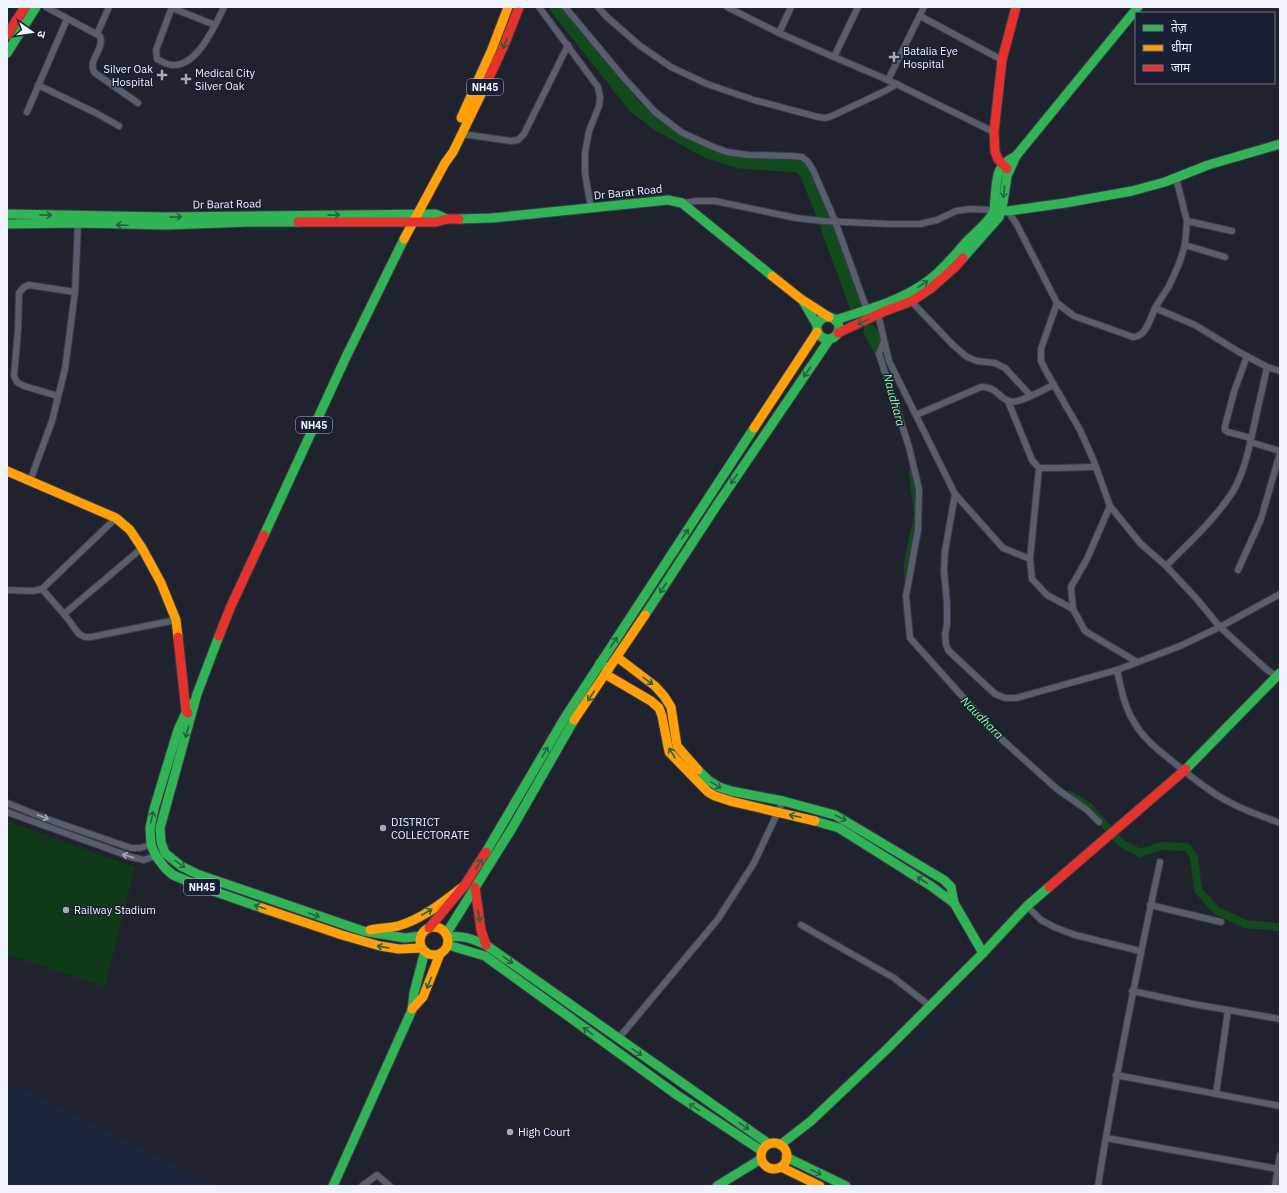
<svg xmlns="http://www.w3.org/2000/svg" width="1287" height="1193" font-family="'IBM Plex Sans','Noto Sans Devanagari',sans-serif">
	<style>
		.built { fill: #1d253c }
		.green { fill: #103918 }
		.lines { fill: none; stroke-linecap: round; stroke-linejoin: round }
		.canal { stroke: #114b1d; stroke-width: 8 }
		.river { stroke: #114b1d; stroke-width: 13 }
		.street-casing { stroke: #3a3d45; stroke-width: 8 }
		.fast-casing { stroke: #3a3d45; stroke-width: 11 }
		.slow-casing { stroke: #3a3d45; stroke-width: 11 }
		.jam-casing { stroke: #3a3d45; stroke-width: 11 }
		.street { stroke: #585e6e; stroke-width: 6 }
		.fast { stroke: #30b455; stroke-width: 9 }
		.slow { stroke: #ff9f0a; stroke-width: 9 }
		.jam { stroke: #e5322d; stroke-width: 9 }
		.oneway { stroke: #246342 }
		.oneway2 { stroke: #a3a8b6 }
		.poi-dot { fill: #a6aab4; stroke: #1a2033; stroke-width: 1.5 }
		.labels { text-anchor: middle; stroke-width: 3; stroke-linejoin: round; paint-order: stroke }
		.shield { fill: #1a2033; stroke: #aeb3c0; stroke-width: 1 }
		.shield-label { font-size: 10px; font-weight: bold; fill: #eef2fd }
		.poi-label { font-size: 11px; fill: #eef2fd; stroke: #1a2033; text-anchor: start }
		.street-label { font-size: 11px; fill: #eef2fd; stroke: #1a2033 }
		.water-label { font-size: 12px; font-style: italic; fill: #92f89a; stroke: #1a2033 }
	</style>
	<rect width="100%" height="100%" fill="#20232d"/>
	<polygon class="built" points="7,1080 214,1186 7,1186"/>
	<polygon class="green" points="7,821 135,867 105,987 7,954"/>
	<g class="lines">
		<g class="canal">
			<polyline points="908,579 908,563 918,515 913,472"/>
			<polyline points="1070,795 1089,807 1121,843 1140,853 1161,846 1187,847 1194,857 1198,890 1217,911 1245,924 1280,927"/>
		</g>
		<g class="river">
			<polyline points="556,7 634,106 657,124 708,152 740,162 800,166 806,173 823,215"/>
			<polyline points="827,227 856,306"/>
			<polyline points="870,331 881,352"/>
		</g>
		<defs>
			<g id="street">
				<path d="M46,7L100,36C105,50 86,61 95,73L138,103"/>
				<path d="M172,7L156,50L157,59C161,61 167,65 172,65C197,67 215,26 224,7"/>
				<polyline points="539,7 598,87 600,97 599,106 589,131 585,153 585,173 591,208"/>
				<polyline points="565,7 624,78 655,112 681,132 711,146 727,152 748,155 792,156 802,157 808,162 813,170 835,221 867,310"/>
				<polyline points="598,7 607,17 639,45 671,67 707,84 754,100 818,117 825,118 832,116 885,91 897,84"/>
				<polyline points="727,7 779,33"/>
				<polyline points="791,7 779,33 834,57 858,7"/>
				<polyline points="172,8 215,25"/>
				<polyline points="920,16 1002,60"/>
				<polyline points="97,34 109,7"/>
				<polyline points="834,57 888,80 994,132"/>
				<polyline points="888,80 924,7"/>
				<polyline points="38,85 96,113 119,126"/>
				<polyline points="27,112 67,19"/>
				<polyline points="462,134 511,141 518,140 524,134 568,45"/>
				<polyline points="682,203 697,201 715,201 796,218 823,221 889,224 920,224 937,220 956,211 970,209 994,210"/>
				<path d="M1008,211L1017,225L1057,303L1074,316L1133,337C1146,337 1150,319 1155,308L1195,325L1239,352L1267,367L1280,371"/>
				<polyline points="1187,221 1232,231"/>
				<polyline points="1185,245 1225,257"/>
				<polyline points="910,300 953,345 967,357 977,361 995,363 1005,368 1031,396"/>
				<polyline points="1057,303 1041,349 1041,361 1047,373 1080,430 1093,459 1110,506 1140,543 1166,566 1195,597 1220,627 1266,669 1279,678"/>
				<polyline points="1155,308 1169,286 1179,264 1185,245 1187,221 1176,178"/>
				<polyline points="878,314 889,361 955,494 1003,548 1030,559 1039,468"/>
				<polyline points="884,341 879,354 909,447 919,489 918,530 906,596 910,638 997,735 1057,789 1087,810 1099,822"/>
				<polyline points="1247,356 1234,392 1225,426 1225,430 1228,432 1251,438"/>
				<polyline points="58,396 24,386 17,382 14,376 18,330 19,293 24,287 29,285 75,292"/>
				<polyline points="1008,401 1032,460 1039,468 1056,468 1096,467"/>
				<path d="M916,415L981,387C998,387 997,397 1009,401C1018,405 1044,389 1054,385"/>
				<polyline points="1250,442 1280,451"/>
				<polyline points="30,481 52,421 65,369 75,292 78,223"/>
				<polyline points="955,494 945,551 944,571 947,603 947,625 945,634 946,645 949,651 995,694 1005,698 1016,698 1117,670 1180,646 1220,627 1280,594"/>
				<polyline points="1110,506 1087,559 1071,587 1073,609 1085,631 1137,662"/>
				<polyline points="1030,559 1032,579 1047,595 1073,609"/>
				<path d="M1166,566C1189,543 1214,520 1232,493C1244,473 1249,449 1254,426C1258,406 1263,387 1267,367"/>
				<polyline points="1238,570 1261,519 1280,453"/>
				<polyline points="42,589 64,614 79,634 85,637 91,637 176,620"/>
				<polyline points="7,590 33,591 42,589 116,518"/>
				<polyline points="64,614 142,548"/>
				<path d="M1117,670C1121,688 1124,706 1134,722C1143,738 1158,750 1172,761C1184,771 1196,781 1208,789C1230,805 1255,814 1280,823"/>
				<polyline points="7,803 47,819 131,848 140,848 153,844"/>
				<polyline points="7,812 131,857 144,860 158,855"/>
				<polyline points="1150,905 1221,922"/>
				<polyline points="1027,906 1041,920 1054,927 1075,935 1140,951"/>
				<polyline points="801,925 894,978 930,1006"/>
				<polyline points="1132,991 1193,1004 1280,1019"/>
				<polyline points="618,1039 718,919 754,863 783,801"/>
				<polyline points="1116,1075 1280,1106"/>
				<polyline points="1216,1094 1228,1010"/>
				<polyline points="1106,1138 1278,1169 1280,1170"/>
				<polyline points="362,1186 377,1175 390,1186"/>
				<path d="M1098,1186C1115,1077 1137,970 1160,862"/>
				<polyline points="1275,1186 1280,1155"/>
			</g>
			<g id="fast">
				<polyline points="7,53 36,7"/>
				<polyline points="995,210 1008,211 1065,203 1132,191 1165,182 1208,165 1280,144"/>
				<polyline points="7,214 166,217 436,214 447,219"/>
				<polyline points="459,219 492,218 668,200 682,203 772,276"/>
				<polyline points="7,224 78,223 167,225 249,222 298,222"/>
				<polyline points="963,258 999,217 1003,203 1007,176 1016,156 1138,7"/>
				<polyline points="803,301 817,325"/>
				<circle cx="828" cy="328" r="11"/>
				<path d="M835,320C866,310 898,302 925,283C942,272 954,255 968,240C976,232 989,222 994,211C995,207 994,202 995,199C997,178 995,166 1016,156"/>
				<polyline points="264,535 346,357 404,239"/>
				<polyline points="645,615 719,502 829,340"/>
				<polyline points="219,636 197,694 160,828 161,842 165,853 181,866 197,874 363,931 405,938 421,936"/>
				<polyline points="600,663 609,669"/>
				<polyline points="190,704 178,730 154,809 150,828 151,845 156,856 165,868 173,875 202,887 262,908"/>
				<polyline points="1186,769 1280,673"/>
				<polyline points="698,770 708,780 719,787 731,791 783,801 835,815 944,880 951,887 954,903 983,953"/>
				<polyline points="815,821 839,828 931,886 954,903"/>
				<polyline points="486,852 564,719 754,428"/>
				<polyline points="446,934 511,830 574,720"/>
				<path d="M448,937C462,935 473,939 486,945L769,1144"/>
				<polyline points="448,945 485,956 677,1095 762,1151"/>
				<polyline points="780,1145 811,1121 887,1049 983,953 1027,906 1049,887"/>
				<polyline points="786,1157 846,1186"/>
				<polyline points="333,1186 412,1010 414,993 425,951"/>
				<polyline points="717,1186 761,1159"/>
			</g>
			<g id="slow">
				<polyline points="461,118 492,49 508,7"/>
				<polyline points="404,239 445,163 453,152 488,80"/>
				<polyline points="772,276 801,299 829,317"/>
				<polyline points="754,428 817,332"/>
				<polyline points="7,471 116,518 130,530 142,548 161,583 176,620 178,637"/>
				<polyline points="617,657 655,686 664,696 671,707 677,746 698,770"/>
				<polyline points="605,674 651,701 659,708 662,716 669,752 708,792 715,796 730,801 815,821"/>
				<polyline points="574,720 645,615"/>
				<polyline points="262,908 342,935 380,946 399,949 422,948"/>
				<circle cx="434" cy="941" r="14"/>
				<path d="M370,930C379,928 389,928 398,926C423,919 444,901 464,886"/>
				<polyline points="412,1009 423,997 440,954"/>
				<circle cx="774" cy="1156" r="13"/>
				<polyline points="781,1167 820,1186"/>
			</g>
			<g id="jam">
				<polyline points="7,35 25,7"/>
				<polyline points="488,80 505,43 519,7"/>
				<polyline points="1007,169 998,159 995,152 994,132 1002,60 1016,7"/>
				<polyline points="298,222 436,222 447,219 459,219"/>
				<polyline points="838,333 885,311 912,301 930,289 955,267 963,258"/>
				<polyline points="219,636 231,606 264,535"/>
				<polyline points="178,637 186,711 188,713"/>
				<polyline points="475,887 481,930 486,945"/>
				<polyline points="1049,887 1186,769"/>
				<polyline points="429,928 464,886 486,852"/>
			</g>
		</defs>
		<use href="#street" class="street-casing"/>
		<use href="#fast" class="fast-casing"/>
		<use href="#slow" class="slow-casing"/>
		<use href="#jam" class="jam-casing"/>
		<use href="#street" class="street"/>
		<use href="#fast" class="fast"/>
		<use href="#slow" class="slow"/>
		<use href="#jam" class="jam"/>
	</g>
	<defs><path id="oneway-shaft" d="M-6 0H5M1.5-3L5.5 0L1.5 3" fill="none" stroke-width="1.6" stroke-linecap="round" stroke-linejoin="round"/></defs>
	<g class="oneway">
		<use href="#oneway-shaft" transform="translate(505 43) rotate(113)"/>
		<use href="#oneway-shaft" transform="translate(1004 192) rotate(95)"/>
		<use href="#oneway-shaft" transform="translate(46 215) rotate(1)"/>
		<use href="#oneway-shaft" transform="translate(334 215) rotate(-1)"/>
		<use href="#oneway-shaft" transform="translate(176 217) rotate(-1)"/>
		<use href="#oneway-shaft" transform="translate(122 225) rotate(-178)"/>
		<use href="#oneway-shaft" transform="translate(923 284) rotate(-34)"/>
		<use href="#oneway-shaft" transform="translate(863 322) rotate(155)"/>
		<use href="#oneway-shaft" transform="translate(807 372) rotate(125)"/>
		<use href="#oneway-shaft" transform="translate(734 479) rotate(124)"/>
		<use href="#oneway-shaft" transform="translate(685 534) rotate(-57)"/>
		<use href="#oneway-shaft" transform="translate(663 588) rotate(123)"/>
		<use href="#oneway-shaft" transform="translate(614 642) rotate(-57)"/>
		<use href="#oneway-shaft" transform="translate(648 681) rotate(37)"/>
		<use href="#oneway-shaft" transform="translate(591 696) rotate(124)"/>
		<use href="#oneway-shaft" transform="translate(187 732) rotate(107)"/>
		<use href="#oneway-shaft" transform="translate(545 752) rotate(-60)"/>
		<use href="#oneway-shaft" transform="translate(672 753) rotate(-120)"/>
		<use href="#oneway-shaft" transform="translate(716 785) rotate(31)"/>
		<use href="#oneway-shaft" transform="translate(795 816) rotate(-168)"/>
		<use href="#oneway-shaft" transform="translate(152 817) rotate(-78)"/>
		<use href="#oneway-shaft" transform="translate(841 818) rotate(26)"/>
		<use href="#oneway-shaft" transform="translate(180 864) rotate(35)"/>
		<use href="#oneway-shaft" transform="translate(479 864) rotate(-57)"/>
		<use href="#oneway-shaft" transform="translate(922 880) rotate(-147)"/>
		<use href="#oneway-shaft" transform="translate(260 907) rotate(-161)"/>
		<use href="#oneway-shaft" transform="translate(427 912) rotate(-30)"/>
		<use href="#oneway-shaft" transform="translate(314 915) rotate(19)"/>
		<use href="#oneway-shaft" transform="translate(479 916) rotate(81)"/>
		<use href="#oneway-shaft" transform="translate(383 947) rotate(-169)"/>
		<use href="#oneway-shaft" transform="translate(508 960) rotate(36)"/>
		<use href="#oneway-shaft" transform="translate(429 983) rotate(112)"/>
		<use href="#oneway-shaft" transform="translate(588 1031) rotate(-144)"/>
		<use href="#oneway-shaft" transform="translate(637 1052) rotate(35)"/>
		<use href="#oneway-shaft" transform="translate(694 1107) rotate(-146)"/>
		<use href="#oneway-shaft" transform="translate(744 1126) rotate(34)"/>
		<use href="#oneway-shaft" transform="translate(816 1172) rotate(26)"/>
	</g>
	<g class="oneway2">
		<use href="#oneway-shaft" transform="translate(43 817) rotate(22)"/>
		<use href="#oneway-shaft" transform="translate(128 856) rotate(-163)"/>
	</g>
	<g class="poi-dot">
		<path d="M892 51h4v4h4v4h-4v4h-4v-4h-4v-4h4z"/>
		<path d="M160 69h4v4h4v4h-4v4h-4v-4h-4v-4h4z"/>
		<path d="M184 73h4v4h4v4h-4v4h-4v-4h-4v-4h4z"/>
		<circle cx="383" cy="828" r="4"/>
		<circle cx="66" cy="910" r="4"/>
		<circle cx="510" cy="1132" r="4"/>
	</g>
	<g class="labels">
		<g class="shield">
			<rect x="467" y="79" width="36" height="16" rx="3"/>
			<rect x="296" y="417" width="36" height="16" rx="3"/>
			<rect x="184" y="879" width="36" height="16" rx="3"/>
		</g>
		<g class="shield-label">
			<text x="485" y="91">NH45</text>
			<text x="314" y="429">NH45</text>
			<text x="202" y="891">NH45</text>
		</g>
		<g class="poi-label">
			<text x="903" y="55">Batalia Eye<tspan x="903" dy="13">Hospital</tspan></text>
			<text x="153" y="73" text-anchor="end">Silver Oak<tspan x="153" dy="13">Hospital</tspan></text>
			<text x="195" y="77">Medical City<tspan x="195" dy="13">Silver Oak</tspan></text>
			<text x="391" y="826">DISTRICT<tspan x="391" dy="13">COLLECTORATE</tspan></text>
			<text x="74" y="914">Railway Stadium</text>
			<text x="518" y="1136">High Court</text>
		</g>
		<g class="street-label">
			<text transform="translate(628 192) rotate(-6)" y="4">Dr Barat Road</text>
			<text transform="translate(227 204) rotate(-1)" y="4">Dr Barat Road</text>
		</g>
		<g class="water-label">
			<text transform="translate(894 400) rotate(75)" y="4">Naudhara</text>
			<text transform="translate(982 718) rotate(45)" y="4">Naudhara</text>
		</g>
	</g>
	<rect width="1287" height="1193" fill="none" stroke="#eef2fd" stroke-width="16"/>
	<rect x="1135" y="12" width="140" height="72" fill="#1a2033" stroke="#6f7484"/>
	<rect x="1143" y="25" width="20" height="6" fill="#30b455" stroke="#6f7484"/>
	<text x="1171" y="32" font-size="12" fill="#eef2fd">तेज़</text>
	<rect x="1143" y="45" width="20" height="6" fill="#ff9f0a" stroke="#6f7484"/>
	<text x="1171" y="52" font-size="12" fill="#eef2fd">धीमा</text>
	<rect x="1143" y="65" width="20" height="6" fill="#e5322d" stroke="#6f7484"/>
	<text x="1171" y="72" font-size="12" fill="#eef2fd">जाम</text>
	<g transform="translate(32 32) rotate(103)" stroke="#1a2033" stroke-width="3" paint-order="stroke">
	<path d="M0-3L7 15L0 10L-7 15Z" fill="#eef2fd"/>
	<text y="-6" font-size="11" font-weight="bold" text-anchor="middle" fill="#eef2fd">उ</text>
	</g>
</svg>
